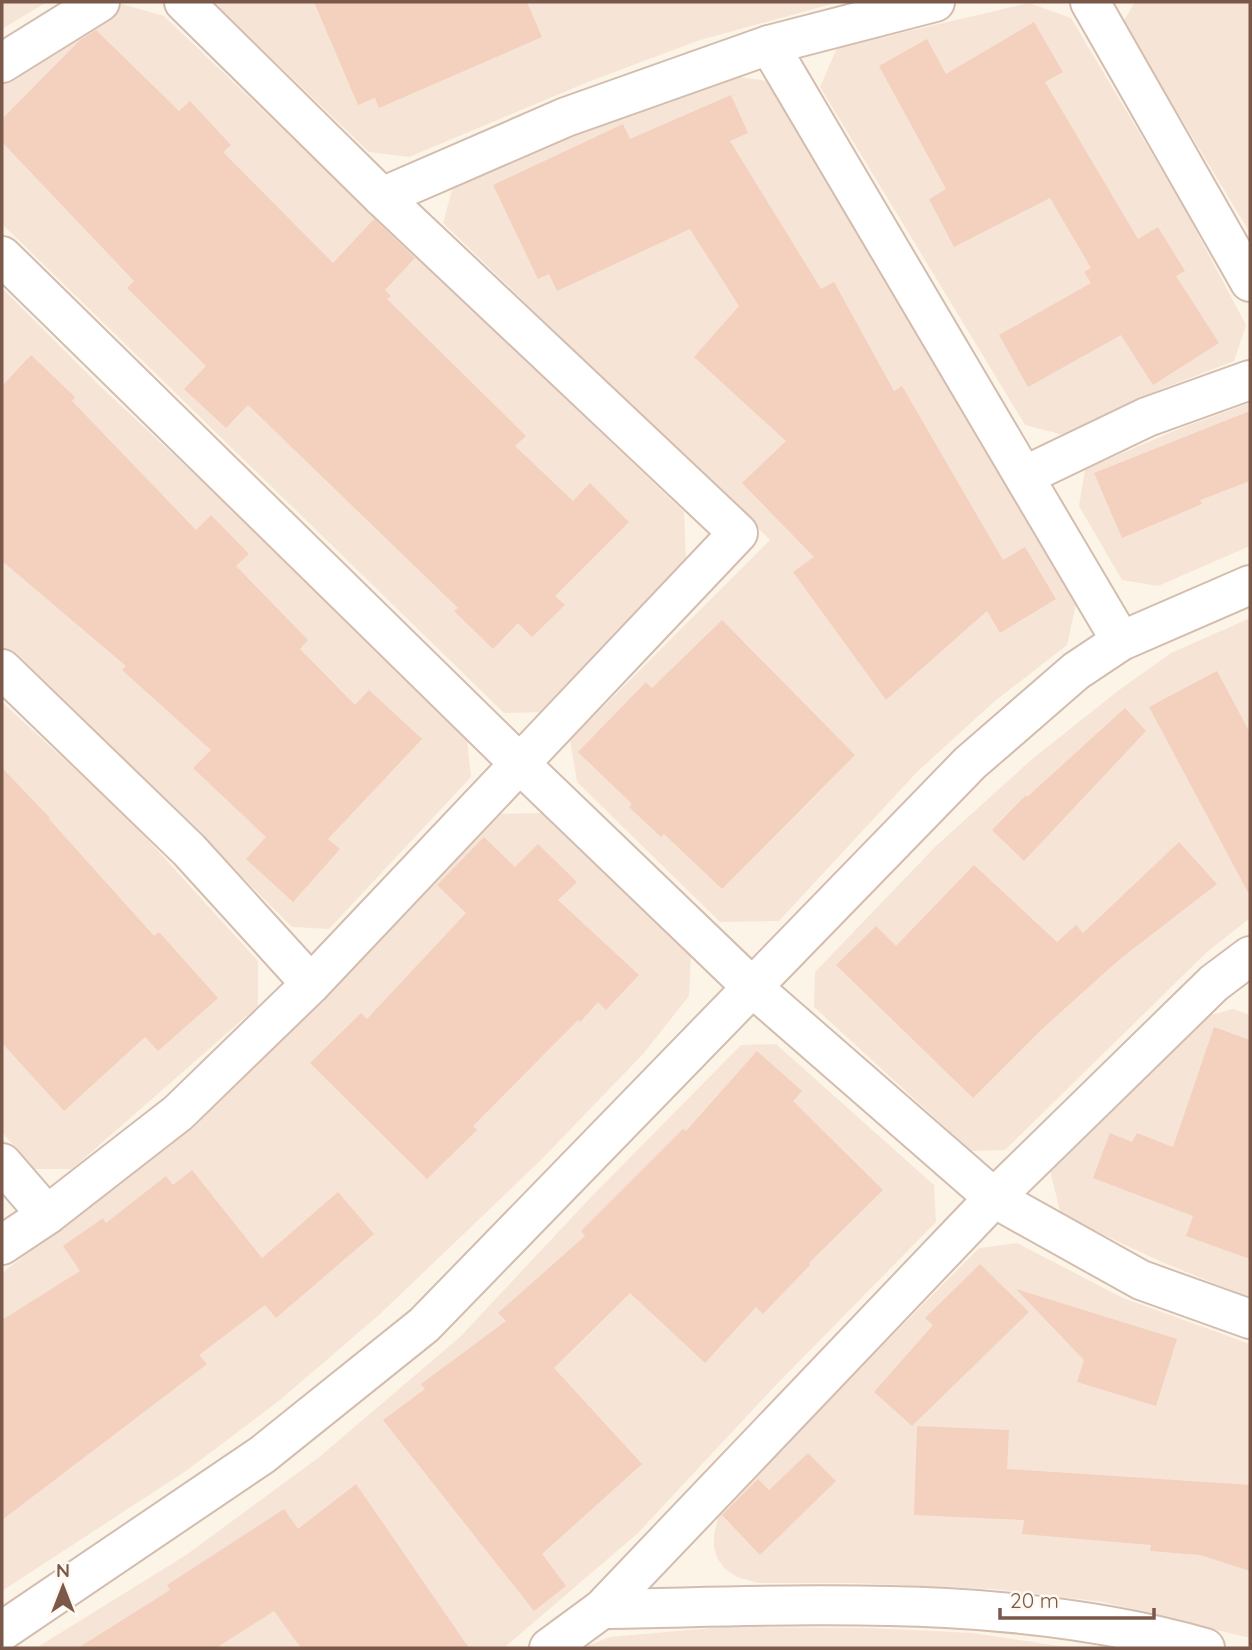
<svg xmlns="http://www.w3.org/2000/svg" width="1252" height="1650" font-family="Quicksand,sans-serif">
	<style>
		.residential { fill: #f6e5d6 }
		.building { fill: #f4d0be }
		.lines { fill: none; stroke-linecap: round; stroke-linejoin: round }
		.minor-casing { stroke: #d3bdaf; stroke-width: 42 }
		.minor { stroke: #fff; stroke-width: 38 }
	</style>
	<rect width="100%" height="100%" fill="#fdf4e8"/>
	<g class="residential">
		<polygon points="2,2 47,2 2,29"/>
		<polygon points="213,2 839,2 697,41 588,82 409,157 369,152"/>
		<polygon points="1135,2 1250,2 1250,233 1123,22"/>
		<polygon points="1029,3 1071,18 1183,206 1246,325 1234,361 1159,390 1071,437 1025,425 820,87 837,48"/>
		<polygon points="122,4 164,16 684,512 686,560 543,712 504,713 2,224 2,81"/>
		<polygon points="739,77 775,82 1076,604 1067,645 995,701 918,771 779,921 720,922 577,782 570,740 770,540 443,223 454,183 626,115"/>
		<polygon points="2,288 99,385 308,580 467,740 471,777 329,929 292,927 110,745 2,648"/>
		<polygon points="1250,403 1250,546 1158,586 1122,580 1079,506 1085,469 1181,428"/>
		<polygon points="1250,618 1250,918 1206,953 1005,1150 971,1151 814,1007 815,972 936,846 1031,760 1119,690 1171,653"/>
		<polygon points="2,702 129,819 258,961 258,1006 72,1169 34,1169 2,1132"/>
		<polygon points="545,813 691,954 689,996 644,1053 541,1160 379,1315 280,1400 186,1471 2,1591 2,1273 191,1127 498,814"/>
		<polygon points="1233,1009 1250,1015 1250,1298 1164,1263 1061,1215 1050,1171 1196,1019"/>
		<polygon points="776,1044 934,1185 936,1222 776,1385 638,1533 504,1648 36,1648 186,1555 318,1458 460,1337 591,1197 741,1045"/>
		<polygon points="1017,1243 1123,1298 1250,1344 1250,1638 1103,1602 994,1589 853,1583 758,1583 737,1577 725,1569 717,1558 714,1547 714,1535 720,1509 979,1248"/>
		<polygon points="722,1627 872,1628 973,1633 1072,1648 581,1648 610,1637"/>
	</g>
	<g class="building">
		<polygon points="314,2 527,2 542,37 379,108 375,98 358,105"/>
		<polygon points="1034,22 1063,72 1045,82 1138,239 1158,227 1185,271 1176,276 1219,343 1153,385 1121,335 1028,387 999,335 1091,283 1084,272 1091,268 1050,198 954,247 929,199 946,189 879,66 927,39 946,74"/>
		<polygon points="96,30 179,111 190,101 231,145 223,152 333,263 374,219 415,258 385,290 391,296 387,299 526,436 515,446 573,501 590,483 629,522 555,596 565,605 532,637 518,623 493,649 454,611 458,608 248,405 226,428 184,389 206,366 127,288 134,281 2,142 2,119 80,40"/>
		<polygon points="731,95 748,133 730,141 821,289 834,282 894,391 902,386 1003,560 1025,547 1056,599 1000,633 987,611 886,700 793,572 814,557 742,483 786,441 694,357 739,306 690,229 557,291 549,274 538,279 493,185 623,124 630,139"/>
		<polygon points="31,355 75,397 72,401 196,530 211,515 249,554 236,566 308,640 300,649 355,705 369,690 422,739 328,839 340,849 293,902 246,859 266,837 193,768 211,750 122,670 126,666 2,561 2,386"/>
		<polygon points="1250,411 1250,481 1200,500 1202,504 1122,538 1094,473"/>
		<polygon points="722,620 855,755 722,889 664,834 661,837 629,807 632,804 578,752 646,682 652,688"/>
		<polygon points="1217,671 1250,733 1250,896 1149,707"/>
		<polygon points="1125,708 1146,731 1024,861 992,830 1026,795 1027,797"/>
		<polygon points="2,768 50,818 49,819 154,936 159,932 218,998 158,1051 145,1037 64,1111 2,1043"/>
		<polygon points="484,837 515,867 538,844 577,882 558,900 639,975 606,1010 598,1002 580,1022 578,1020 473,1126 477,1130 427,1179 310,1063 361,1013 367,1019 466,913 437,885"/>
		<polygon points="1179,842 1217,884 1120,959 1042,1029 973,1098 836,965 876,926 896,946 974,865 1057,942 1076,925 1083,933"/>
		<polygon points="1214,1027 1250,1040 1250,1259 1186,1236 1193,1216 1093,1178 1110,1133 1132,1142 1137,1133 1173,1147"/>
		<polygon points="757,1051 802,1091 793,1101 883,1190 809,1263 810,1265 763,1314 756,1307 705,1363 630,1293 554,1368 642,1464 542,1554 566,1586 534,1611 383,1420 425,1389 421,1384 506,1321 498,1313 585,1236 581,1231 683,1129 686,1131"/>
		<polygon points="192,1170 262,1258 338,1192 374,1234 276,1318 265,1305 199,1355 207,1364 2,1520 2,1320 80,1271 63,1246 103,1218 106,1223 166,1176 173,1185"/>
		<polygon points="980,1264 1029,1312 912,1426 874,1392 933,1325 925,1318"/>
		<polygon points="1016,1289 1177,1339 1156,1406 1077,1382 1084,1360"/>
		<polygon points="917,1426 1009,1430 1007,1469 1250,1485 1250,1571 1200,1555 1150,1551 1151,1545 1022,1534 1024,1520 914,1515"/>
		<polygon points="808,1453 836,1481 760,1555 722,1515 758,1479 769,1490"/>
		<polygon points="356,1484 469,1648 301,1648 274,1611 216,1648 78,1648 170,1590 167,1585 284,1509 298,1529"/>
	</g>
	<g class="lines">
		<defs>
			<g id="minor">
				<polyline points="1090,2 1250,282"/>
				<polyline points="769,45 1121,641"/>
				<polyline points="2,63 100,2"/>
				<polyline points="382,197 566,117 769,45 935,2"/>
				<polyline points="2,256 520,764 751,986 994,1198 1141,1280 1250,1319"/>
				<polyline points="1024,476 1147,417 1250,380"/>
				<polyline points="2,669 189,850 311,984"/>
				<polyline points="2,1163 47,1215"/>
				<polyline points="2,1245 47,1215 178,1113 311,984 738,533 382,197 184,2"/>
				<path d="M602,1609C803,1606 1009,1592 1205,1648"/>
				<polyline points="2,1631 262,1455 424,1325 970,763 1076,671 1121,641 1250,585"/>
				<polyline points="549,1648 602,1609 994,1198 1214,983 1250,956"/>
			</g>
		</defs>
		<use href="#minor" class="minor-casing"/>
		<use href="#minor" class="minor"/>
	</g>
	<rect width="1252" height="1650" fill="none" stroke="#7a584a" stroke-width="7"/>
	<g transform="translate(63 1587)" stroke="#fff8f0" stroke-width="5" paint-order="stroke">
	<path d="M0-5L12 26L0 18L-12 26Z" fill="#7a584a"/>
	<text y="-10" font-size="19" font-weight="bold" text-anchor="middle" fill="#7a584a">N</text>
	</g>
	<path d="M1000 1608v10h154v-10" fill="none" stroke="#7a584a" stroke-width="3.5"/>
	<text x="1010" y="1608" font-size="21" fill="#7a584a" stroke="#fff8f0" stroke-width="5" paint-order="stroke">20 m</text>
</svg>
